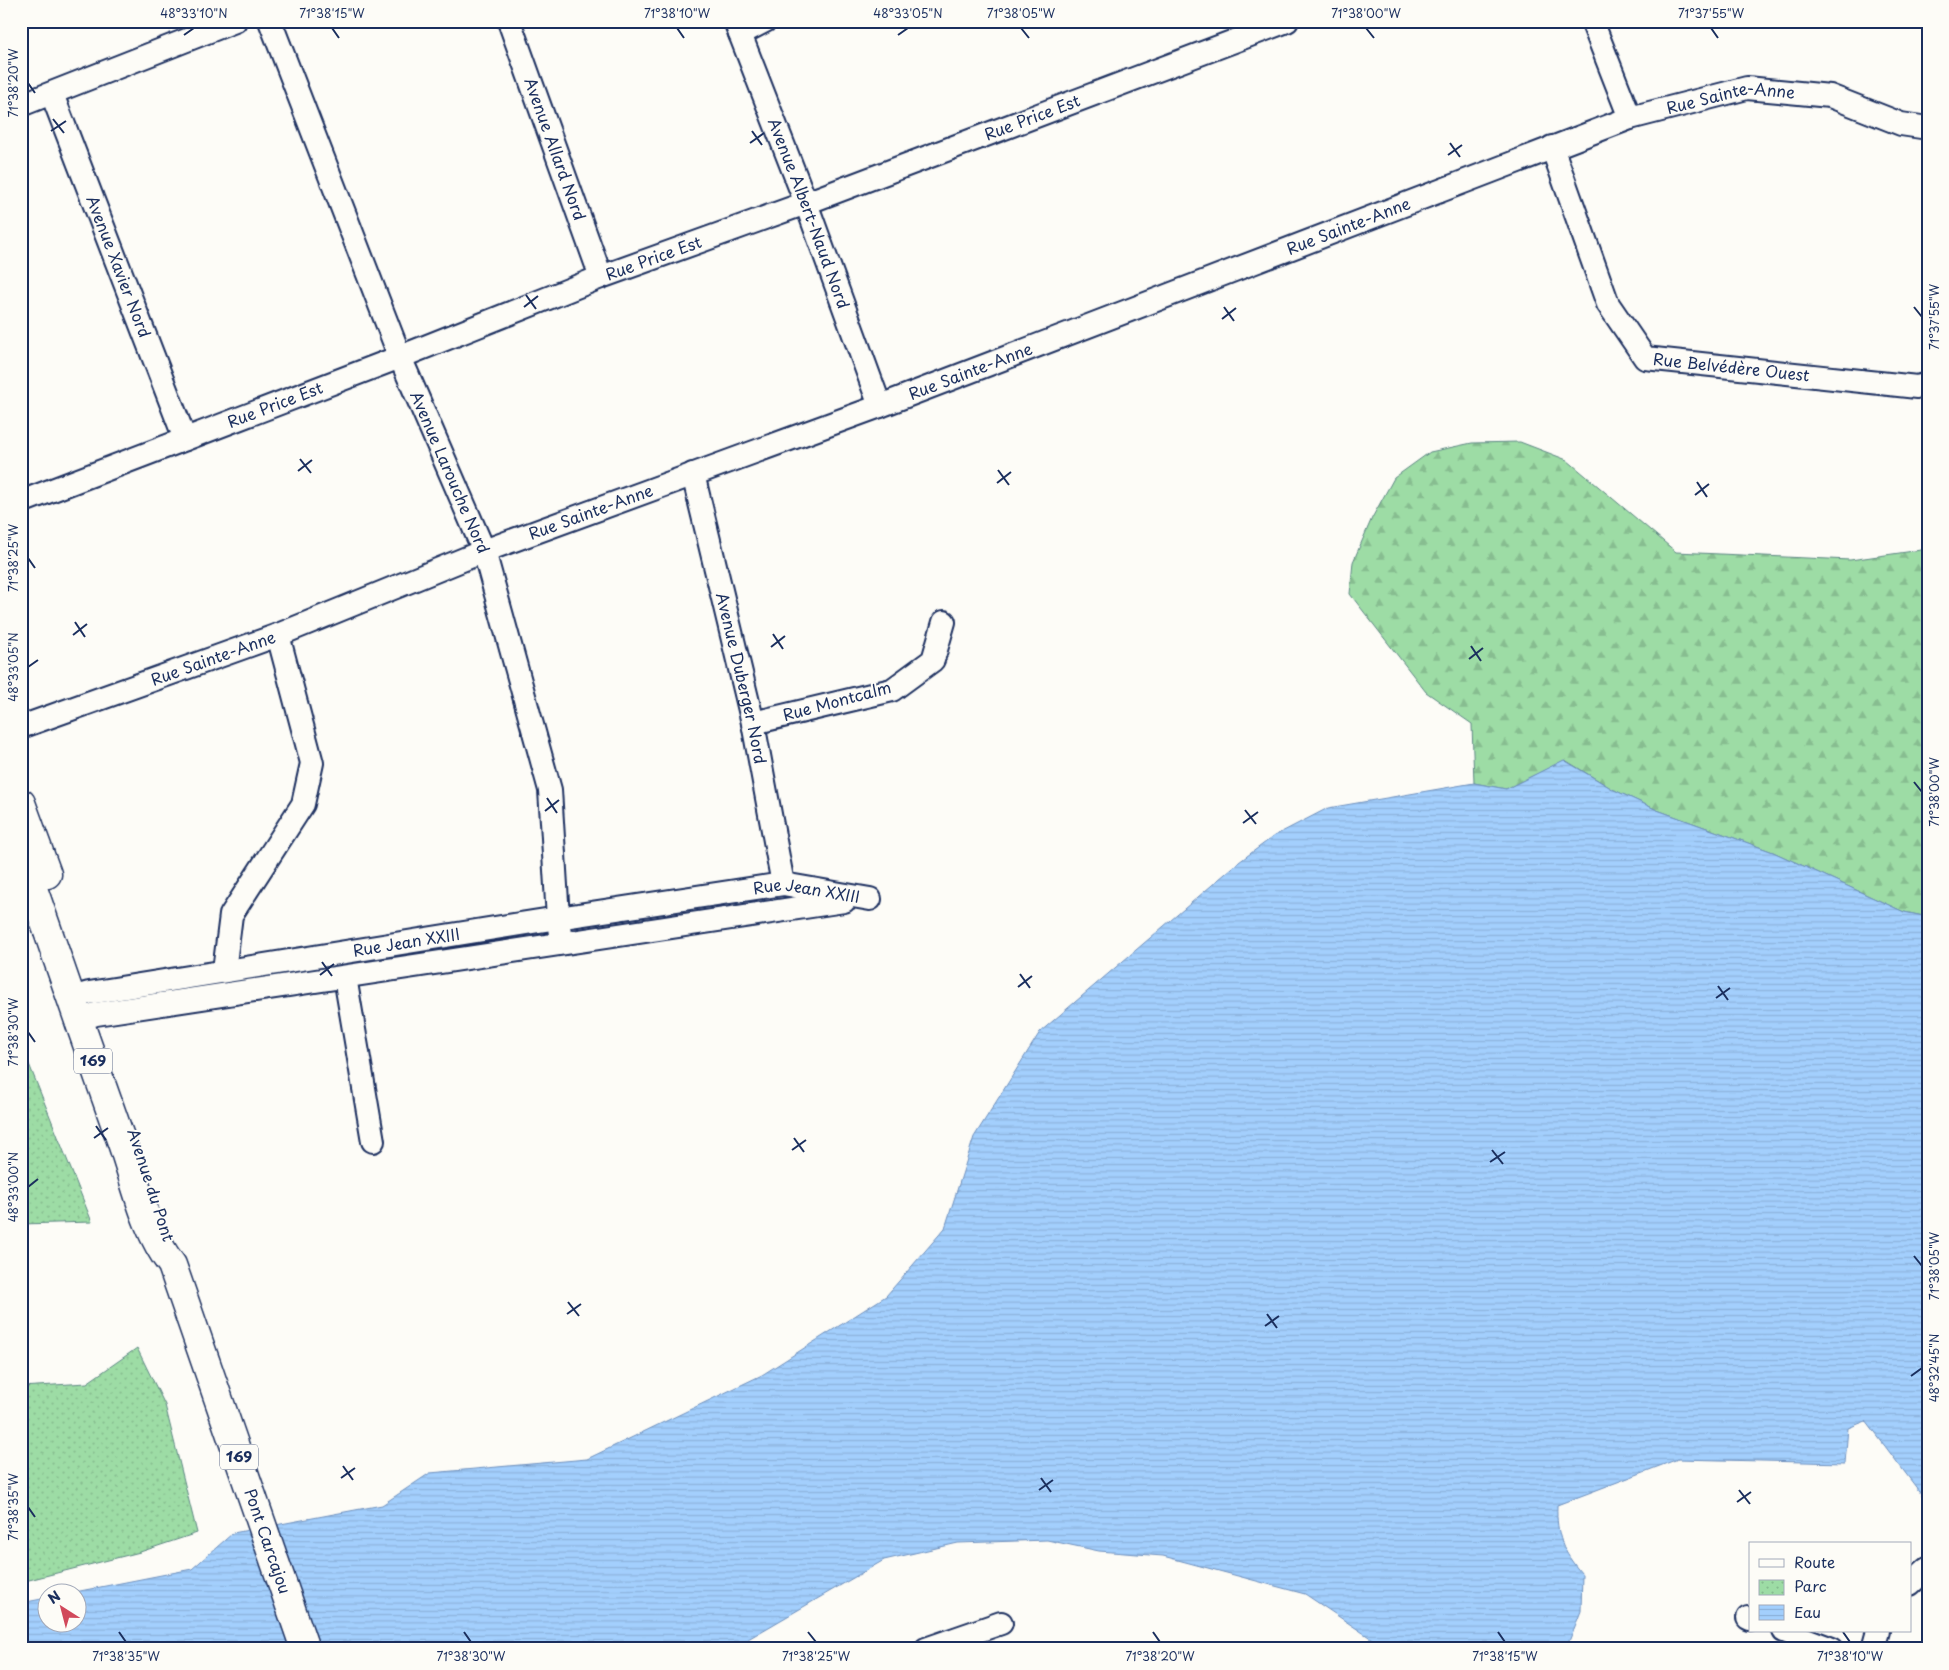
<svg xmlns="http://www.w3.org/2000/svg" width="1949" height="1670" font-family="'Playpen Sans',sans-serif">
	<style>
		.forest { fill: url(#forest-firs); stroke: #5c8682 }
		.park { fill: url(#park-dots); stroke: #5c8682 }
		.water { fill: url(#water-rules); stroke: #6d8fbd }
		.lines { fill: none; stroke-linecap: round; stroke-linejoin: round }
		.street-casing { stroke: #1b2f5e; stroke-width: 26 }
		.primary-casing { stroke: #1b2f5e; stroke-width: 31 }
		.street { stroke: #fdfcf7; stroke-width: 22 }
		.primary { stroke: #fdfcf7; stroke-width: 28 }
		.ticks { fill: none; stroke: #1b2f5e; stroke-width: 2 }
		.labels { text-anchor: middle; stroke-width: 4; stroke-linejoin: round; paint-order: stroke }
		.shield { fill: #fdfcf7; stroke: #5f6c8c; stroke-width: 1 }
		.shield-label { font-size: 15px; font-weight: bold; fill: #1b2f5e }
		.street-label { font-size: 16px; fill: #1b2f5e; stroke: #fdfcf7 }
		.neatline { fill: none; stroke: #1b2f5e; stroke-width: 2 }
		.ticks-label { font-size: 12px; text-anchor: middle; fill: #1b2f5e }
	</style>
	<defs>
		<pattern id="forest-firs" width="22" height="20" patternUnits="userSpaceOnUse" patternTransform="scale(1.25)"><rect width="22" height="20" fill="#9ddca5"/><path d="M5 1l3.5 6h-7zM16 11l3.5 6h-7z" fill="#87bd90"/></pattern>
		<pattern id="park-dots" width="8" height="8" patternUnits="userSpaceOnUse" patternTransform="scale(1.25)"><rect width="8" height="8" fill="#9ddca5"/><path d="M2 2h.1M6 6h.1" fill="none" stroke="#87bd90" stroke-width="1.8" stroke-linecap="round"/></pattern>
		<pattern id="water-rules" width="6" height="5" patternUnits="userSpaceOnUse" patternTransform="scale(1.25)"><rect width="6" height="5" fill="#a3cffd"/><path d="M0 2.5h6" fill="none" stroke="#8cb2db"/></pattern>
	</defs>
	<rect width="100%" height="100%" fill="#fdfcf7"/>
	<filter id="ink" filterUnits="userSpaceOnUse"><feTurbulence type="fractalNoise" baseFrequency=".02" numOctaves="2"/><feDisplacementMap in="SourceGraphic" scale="10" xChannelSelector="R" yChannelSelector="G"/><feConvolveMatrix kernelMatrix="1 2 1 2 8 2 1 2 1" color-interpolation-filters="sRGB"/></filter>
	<g filter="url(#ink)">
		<polygon class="forest" points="1520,442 1567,460 1676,552 1850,560 1928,549 1928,917 1904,912 1773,852 1657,810 1614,790 1565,760 1506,789 1474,783 1472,724 1426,692 1350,594 1353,562 1372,518 1394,478 1430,452 1472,443"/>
		<g class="park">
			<polygon points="21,1044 92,1222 21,1224"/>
			<polygon points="137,1348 165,1405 197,1533 140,1552 21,1582 21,1387 87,1383"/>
		</g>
		<path class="water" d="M1564,760L1614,790L1657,810L1773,852L1904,912L1928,917V1503L1866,1421L1848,1428L1845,1463L1678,1459L1557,1505C1556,1535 1563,1552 1582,1574L1581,1611L1566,1649H1387L1305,1594L1163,1556L1099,1551L1047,1540L958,1543L884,1560L731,1649H21V1603L47,1598L48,1622H78V1592H75L192,1569L233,1533L382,1505L430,1473L587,1459L762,1375L886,1296L945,1228L974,1137L1040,1032L1239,862L1274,836L1328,808L1474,783L1506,789Z"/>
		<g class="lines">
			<defs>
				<g id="street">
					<path id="s1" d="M270,21L400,357L484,551L550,790L558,918L561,943"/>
					<path id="s2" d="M509,21L601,277"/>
					<path id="s3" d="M735,21L806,203L880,406"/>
					<polyline points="1592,21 1630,118"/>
					<polyline points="740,34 765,21"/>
					<path id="s4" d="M52,94L185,439"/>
					<polyline points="21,105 235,21"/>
					<path id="s5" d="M1552,147L1608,304L1645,358L1917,387L1928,384"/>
					<path id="s6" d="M693,474L753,723L783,884"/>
					<path id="s7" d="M21,502L400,357L601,277L806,203L1287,21"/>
					<polyline points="753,723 892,690 933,660 944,622"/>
					<path id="s8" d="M21,727L278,635L484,551L880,406L1630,118L1747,88L1830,96L1901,124L1928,128"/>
					<polyline points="224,971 231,915 303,804 312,763 278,635"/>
					<polyline points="345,977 373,1141"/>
					<path id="s9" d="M71,998L89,993L558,918L783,884L870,899"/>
					<polyline points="78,1020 96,1014 844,901"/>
					<polyline points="1910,1584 1928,1568"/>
					<polyline points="1748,1618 1750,1619"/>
					<polyline points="1784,1631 1832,1649"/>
					<polyline points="926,1649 1001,1623"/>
					<polyline points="1873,1649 1878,1631"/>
				</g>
				<g id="primary">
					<polyline points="21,803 47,874"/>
					<path id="s10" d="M21,854C54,949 87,1045 121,1140C136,1182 144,1229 172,1265L305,1649"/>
				</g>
			</defs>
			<use href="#street" class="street-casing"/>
			<use href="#primary" class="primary-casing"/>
			<use href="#street" class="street"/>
			<use href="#primary" class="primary"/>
		</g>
	</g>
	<path class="ticks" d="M332,28L339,38M677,28L684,38M1021,28L1029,38M1366,28L1374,38M1711,28L1718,38M184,35L194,28M898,35L908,28M28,83L35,93M53,119L64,133M51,131L66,121M752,131L762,145M750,143L764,133M1450,143L1460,157M1448,155L1462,145M526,295L536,309M524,307L538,296M1224,307L1234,321M1914,307L1922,317M1222,319L1236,308M300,459L311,473M998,470L1009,485M298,471L312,460M1697,482L1707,497M997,483L1011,472M1695,495L1709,484M28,558L35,568M75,622L85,637M773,634L783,649M73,635L87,624M1471,646L1481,661M771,647L785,636M1469,659L1483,648M28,667L38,660M1914,782L1922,792M547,798L557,813M1245,810L1256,824M545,811L559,800M1243,823L1258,812M322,962L332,976M1020,974L1030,988M320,975L334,964M1718,986L1728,1000M1018,987L1032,976M1716,998L1730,988M28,1032L35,1042M96,1126L106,1140M94,1138L108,1128M794,1138L804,1152M792,1150L806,1140M1492,1150L1503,1164M1490,1162L1505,1152M28,1187L38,1179M1914,1256L1922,1266M568,1302L579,1316M567,1314L581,1304M1267,1314L1277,1328M1265,1326L1279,1316M1911,1376L1922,1368M343,1466L353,1480M341,1478L355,1468M1041,1478L1051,1492M1039,1490L1053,1480M1739,1490L1750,1504M1737,1502L1751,1492M28,1507L35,1517M119,1632L126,1642M464,1632L471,1642M808,1632L816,1642M1153,1632L1160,1642M1498,1632L1505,1642M1843,1632L1850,1642"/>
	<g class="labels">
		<g class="shield">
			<rect x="74" y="1048.5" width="38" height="25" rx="4"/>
			<rect x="220" y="1444.5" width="38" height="25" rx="4"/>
		</g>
		<g class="shield-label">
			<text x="93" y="1066">169</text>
			<text x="239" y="1462">169</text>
		</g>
		<g class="street-label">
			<text dy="6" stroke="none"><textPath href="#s8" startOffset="1824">Rue Sainte-Anne</textPath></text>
			<text dy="6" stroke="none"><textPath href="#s7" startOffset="1082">Rue Price Est</textPath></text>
			<text dy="6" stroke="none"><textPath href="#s2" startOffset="136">Avenue Allard Nord</textPath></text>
			<text dy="6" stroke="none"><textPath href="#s3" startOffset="206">Avenue Albert-Naud Nord</textPath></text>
			<text dy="6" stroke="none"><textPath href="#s8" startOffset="1419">Rue Sainte-Anne</textPath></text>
			<text dy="6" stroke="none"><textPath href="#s7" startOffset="678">Rue Price Est</textPath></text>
			<text dy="6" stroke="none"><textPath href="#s4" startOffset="185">Avenue Xavier Nord</textPath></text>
			<text dy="6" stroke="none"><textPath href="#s5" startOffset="319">Rue Belvédère Ouest</textPath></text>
			<text dy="6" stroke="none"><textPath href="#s8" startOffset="1014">Rue Sainte-Anne</textPath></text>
			<text dy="6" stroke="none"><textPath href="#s7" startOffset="272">Rue Price Est</textPath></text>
			<text dy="6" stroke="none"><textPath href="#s1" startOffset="486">Avenue Larouche Nord</textPath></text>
			<text dy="6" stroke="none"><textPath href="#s8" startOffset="609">Rue Sainte-Anne</textPath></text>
			<text dy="6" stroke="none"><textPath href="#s8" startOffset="204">Rue Sainte-Anne</textPath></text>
			<text dy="6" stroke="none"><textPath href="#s6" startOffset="210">Avenue Duberger Nord</textPath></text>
			<text transform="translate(837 701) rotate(-15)" y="6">Rue Montcalm</text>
			<text dy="6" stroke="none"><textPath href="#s9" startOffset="745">Rue Jean XXIII</textPath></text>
			<text dy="6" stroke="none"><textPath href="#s9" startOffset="340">Rue Jean XXIII</textPath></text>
			<text transform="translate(151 1185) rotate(72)" y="6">Avenue du Pont</text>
			<text dy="6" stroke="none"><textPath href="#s10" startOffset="731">Pont Carcajou</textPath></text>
		</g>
	</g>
	<rect width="1949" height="1670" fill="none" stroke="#fdfcf7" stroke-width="55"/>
	<rect x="1749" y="1542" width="162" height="90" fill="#fdfcf7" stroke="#a3aaba"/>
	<rect x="1759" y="1559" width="25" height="8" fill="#fdfcf7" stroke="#a3aaba"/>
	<text x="1794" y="1568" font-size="15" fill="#1b2f5e">Route</text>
	<rect x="1759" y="1580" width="25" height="15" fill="url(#park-dots)" stroke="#a3aaba"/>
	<text x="1794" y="1592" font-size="15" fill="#1b2f5e">Parc</text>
	<rect x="1759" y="1605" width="25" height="15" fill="url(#water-rules)" stroke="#a3aaba"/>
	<text x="1794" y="1618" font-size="15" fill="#1b2f5e">Eau</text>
	<g transform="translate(62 1608) rotate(324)"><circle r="24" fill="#fdfcf7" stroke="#a3aaba"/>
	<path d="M0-4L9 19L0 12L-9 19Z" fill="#d1495b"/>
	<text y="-8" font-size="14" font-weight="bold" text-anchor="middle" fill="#1b2f5e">N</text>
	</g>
	<rect x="28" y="28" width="1894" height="1614" class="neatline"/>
	<g class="ticks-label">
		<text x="194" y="18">48°33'10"N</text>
		<text x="332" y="18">71°38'15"W</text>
		<text x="677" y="18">71°38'10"W</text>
		<text x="908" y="18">48°33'05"N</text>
		<text x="1021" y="18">71°38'05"W</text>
		<text x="1366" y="18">71°38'00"W</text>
		<text x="1711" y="18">71°37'55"W</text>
		<text transform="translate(14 83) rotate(-90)" y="4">71°38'20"W</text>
		<text transform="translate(1935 317) rotate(-90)" y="4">71°37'55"W</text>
		<text transform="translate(14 558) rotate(-90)" y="4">71°38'25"W</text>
		<text transform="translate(14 667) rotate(-90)" y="4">48°33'05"N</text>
		<text transform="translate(1935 792) rotate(-90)" y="4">71°38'00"W</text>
		<text transform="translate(14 1032) rotate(-90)" y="4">71°38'30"W</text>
		<text transform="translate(14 1187) rotate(-90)" y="4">48°33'00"N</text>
		<text transform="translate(1935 1266) rotate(-90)" y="4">71°38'05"W</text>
		<text transform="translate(1935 1368) rotate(-90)" y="4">48°32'45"N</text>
		<text transform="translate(14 1507) rotate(-90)" y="4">71°38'35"W</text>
		<text x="126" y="1661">71°38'35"W</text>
		<text x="471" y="1661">71°38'30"W</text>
		<text x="816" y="1661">71°38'25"W</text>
		<text x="1160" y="1661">71°38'20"W</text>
		<text x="1505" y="1661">71°38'15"W</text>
		<text x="1850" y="1661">71°38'10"W</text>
	</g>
</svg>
